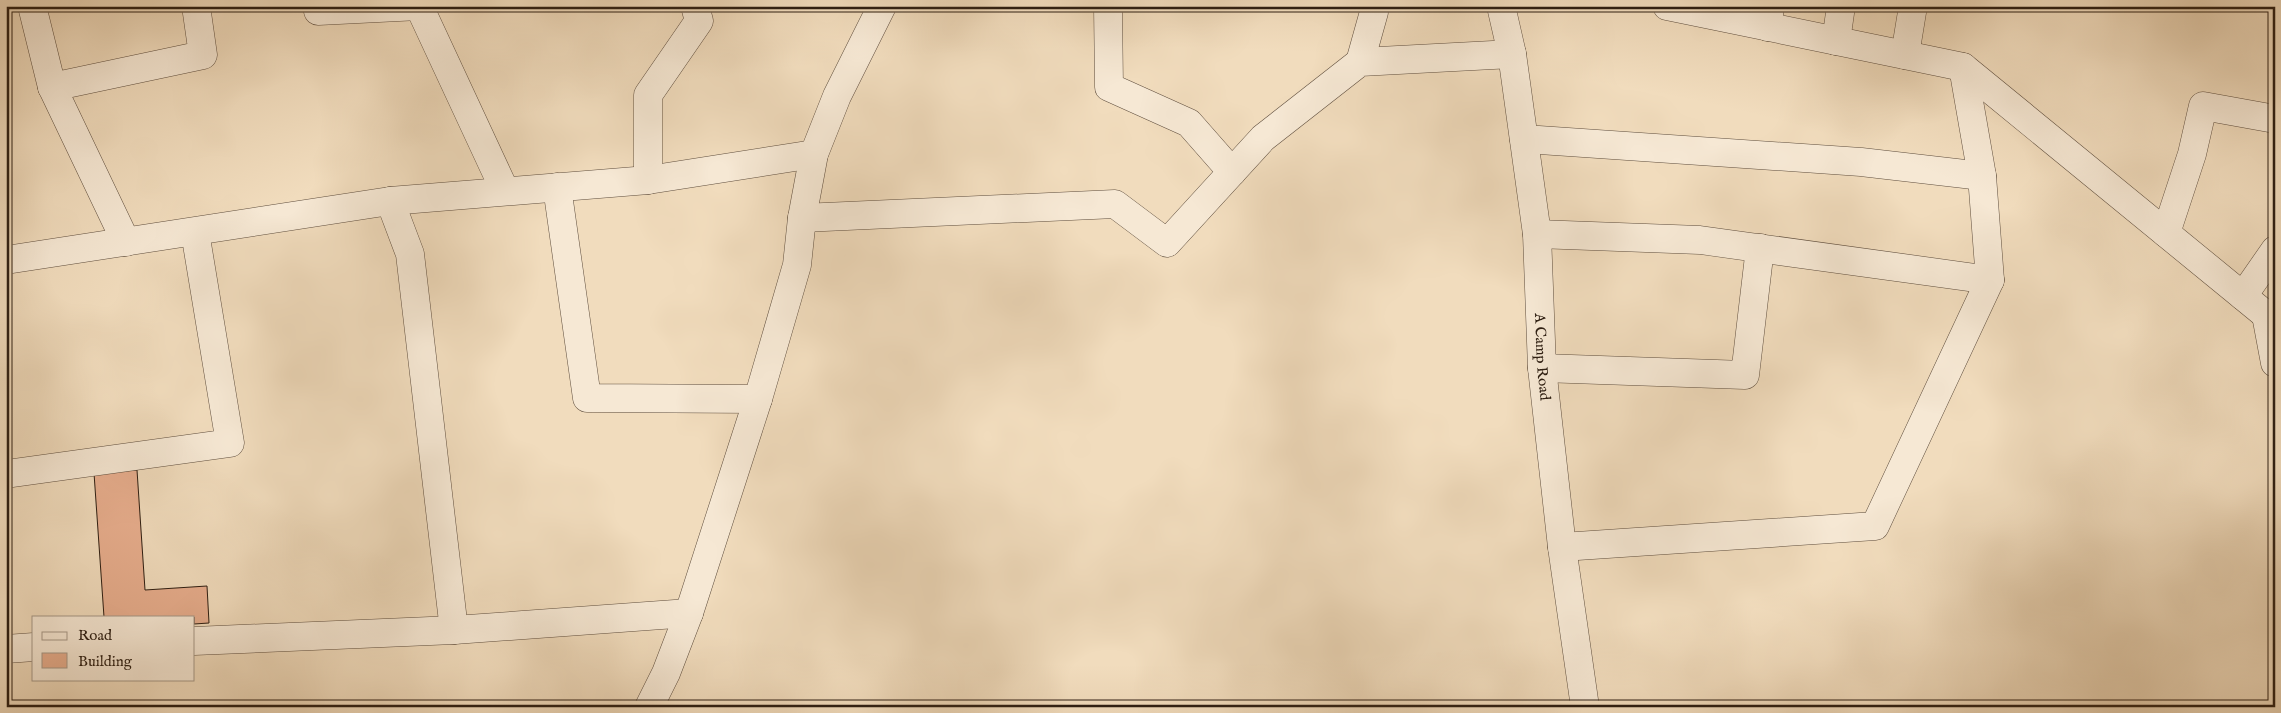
<svg xmlns="http://www.w3.org/2000/svg" width="2281" height="713" font-family="'IM FELL English',serif">
	<style>
		.building { fill: #e7ae8e; stroke: #2e1f13 }
		.lines { fill: none; stroke-linecap: round; stroke-linejoin: round }
		.minor-casing { stroke: #5f4e3e; stroke-width: 29 }
		.tertiary-casing { stroke: #5f4e3e; stroke-width: 29 }
		.minor { stroke: #f6e8d4; stroke-width: 28 }
		.tertiary { stroke: #f6e8d4; stroke-width: 28 }
		.labels { text-anchor: middle; stroke-width: 5; stroke-linejoin: round; paint-order: stroke }
		.street-label { font-size: 15px; fill: #2e1f13; stroke: #f6e8d4 }
	</style>
	<rect width="100%" height="100%" fill="#f1dcbd"/>
	<filter id="stains"><feTurbulence type="fractalNoise" baseFrequency=".004" numOctaves="4"/><feColorMatrix values="0 0 0 0 .2 0 0 0 0 .09 0 0 0 0 .02 0 0 0 .5 -.17"/></filter>
	<radialGradient id="worn" r=".72"><stop offset=".6" stop-color="#630" stop-opacity="0"/><stop offset="1" stop-color="#630" stop-opacity=".3"/></radialGradient>
	<polygon class="building" points="137,470 145,590 207,586 209,623 194,624 194,617 104,617 94,473"/>
	<g class="lines">
		<defs>
			<g id="minor">
				<polyline points="32,6 52,87 126,242"/>
				<polyline points="317,6 318,11 419,6 505,191"/>
				<polyline points="1108,6 1109,87 1189,123 1232,172"/>
				<polyline points="1768,27 1770,6"/>
				<polyline points="1836,41 1841,6"/>
				<polyline points="1905,55 1913,6"/>
				<polyline points="1360,62 1374,12 1374,6"/>
				<polyline points="52,87 203,55 196,6"/>
				<polyline points="1524,139 1861,162 1982,176 1963,67"/>
				<polyline points="648,180 648,95 699,21 695,6"/>
				<polyline points="557,187 587,398 758,399"/>
				<polyline points="390,201 410,254 454,630"/>
				<polyline points="802,218 1115,204 1167,243 1263,138 1360,62 1512,54"/>
				<polyline points="2166,233 2192,154 2203,106 2275,119"/>
				<polyline points="1537,234 1700,240 1990,280 1982,176"/>
				<polyline points="6,260 390,201 648,180 814,154"/>
				<polyline points="2243,296 2275,250"/>
				<polyline points="2266,315 2275,363"/>
				<polyline points="1542,368 1745,375 1760,248"/>
				<polyline points="6,474 230,443 195,232"/>
				<polyline points="1562,547 1875,526 1990,280"/>
				<polyline points="194,641 454,630 689,613"/>
				<polyline points="6,649 34,647"/>
			</g>
			<g id="tertiary">
				<path id="s1" d="M1501,6L1512,54L1537,234L1542,368L1562,547L1585,707"/>
				<polyline points="1667,6 1963,67 2266,315 2275,318"/>
				<polyline points="649,707 666,673 689,613 758,399 797,265 802,218 814,154 837,96 882,6"/>
			</g>
		</defs>
		<use href="#minor" class="minor-casing"/>
		<use href="#tertiary" class="tertiary-casing"/>
		<use href="#minor" class="minor"/>
		<use href="#tertiary" class="tertiary"/>
	</g>
	<g class="labels">
		<g class="street-label">
			<text dy="5" stroke="none"><textPath href="#s1" startOffset="354">A Camp Road</textPath></text>
		</g>
	</g>
	<rect width="2281" height="713" fill="none" stroke="#f1dcbd" stroke-width="25"/>
	<rect x="8" y="8" width="2266" height="698" fill="none" stroke="#2e1f13" stroke-width="2.5"/>
	<rect x="12" y="12" width="2256" height="688" fill="none" stroke="#2e1f13"/>
	<rect x="32" y="616" width="162" height="65" fill="#f6e8d4" stroke="#a69887"/>
	<rect x="42" y="632" width="25" height="8" fill="#f6e8d4" stroke="#a69887"/>
	<text x="78" y="640" font-size="15" fill="#2e1f13">Road</text>
	<rect x="42" y="653" width="25" height="15" fill="#e7ae8e" stroke="#a69887"/>
	<text x="78" y="666" font-size="15" fill="#2e1f13">Building</text>
	<rect width="100%" height="100%" filter="url(#stains)"/>
	<rect width="100%" height="100%" fill="url(#worn)"/>
</svg>
